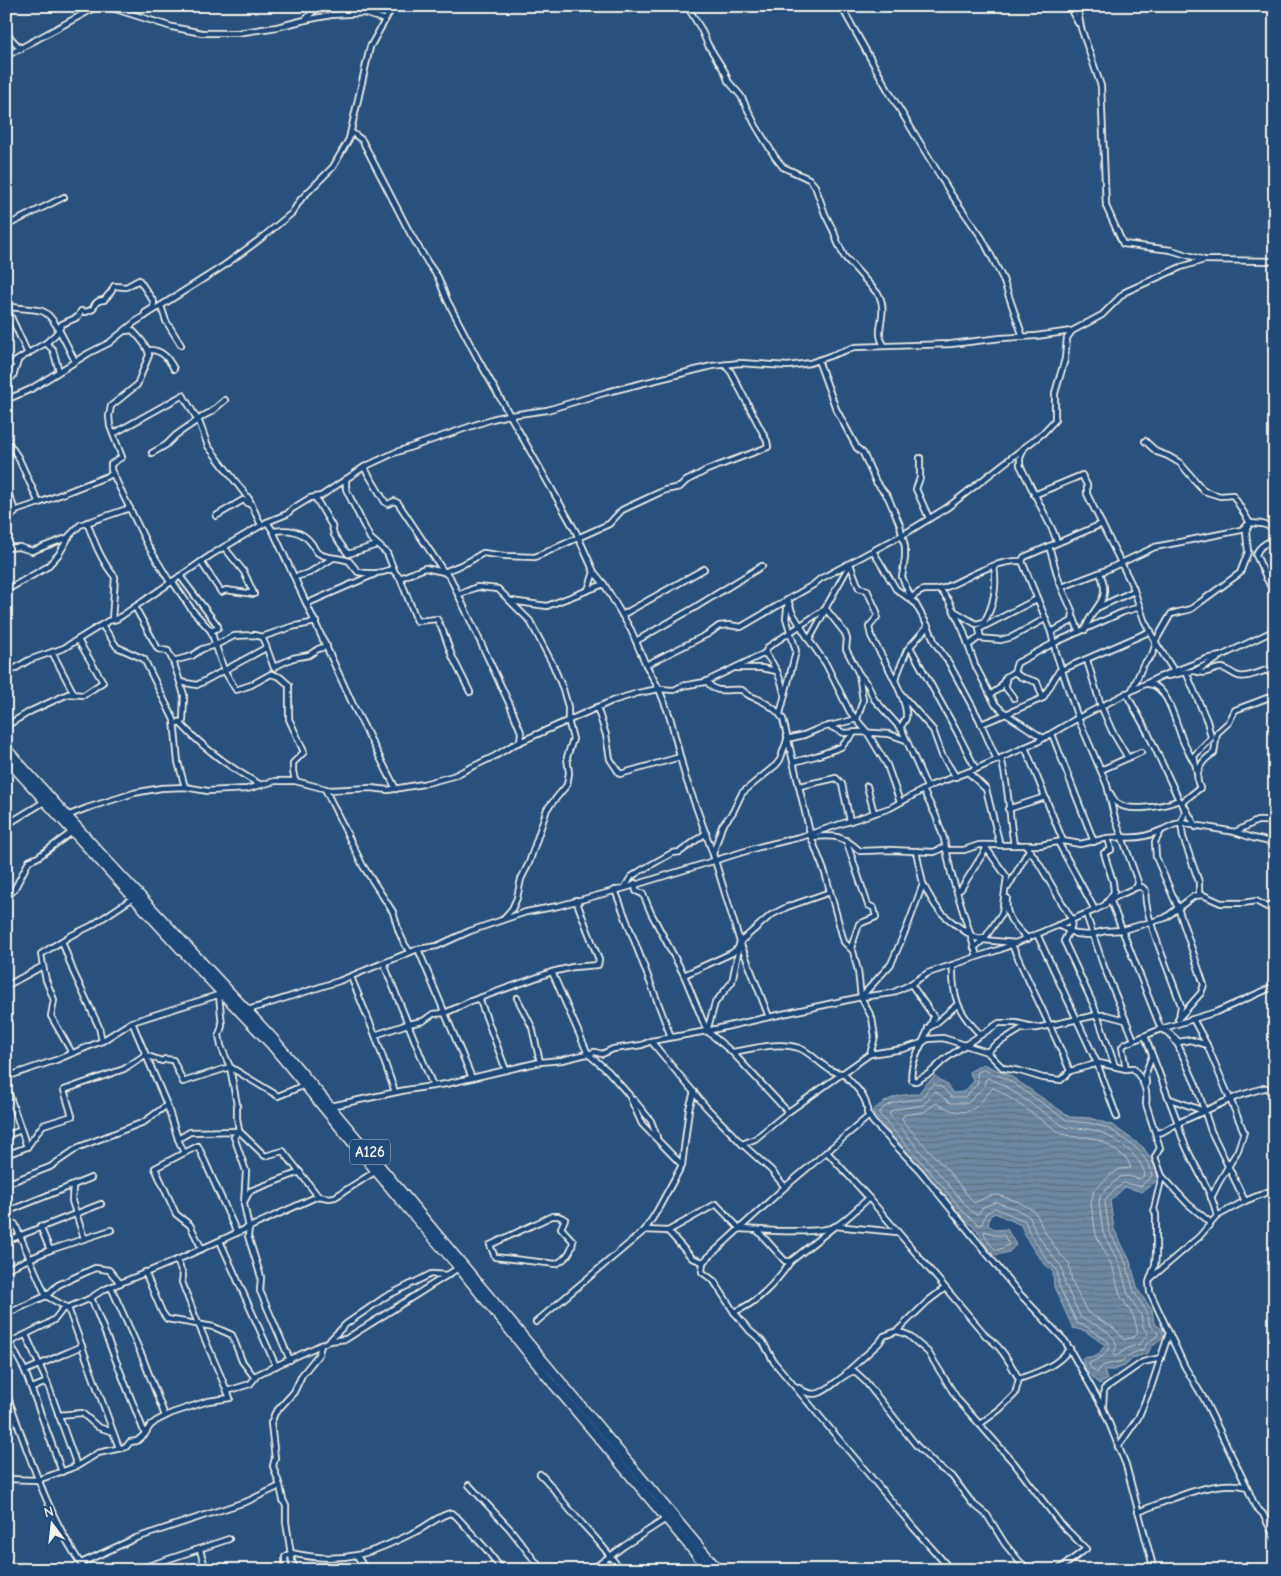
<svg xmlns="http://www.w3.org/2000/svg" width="1281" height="1576" font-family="'Comic Neue',sans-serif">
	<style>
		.water { fill: url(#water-rules); stroke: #a4b2be }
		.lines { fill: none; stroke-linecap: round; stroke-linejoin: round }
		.shore { stroke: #bec7cc; stroke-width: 1 }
		.minor-casing { stroke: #f4f1e8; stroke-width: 8 }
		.trunk-casing { stroke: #f4f1e8; stroke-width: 11 }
		.minor { stroke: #1f4a7a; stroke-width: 4.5 }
		.trunk { stroke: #1f4a7a; stroke-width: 8 }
		.labels { text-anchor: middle; stroke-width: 4.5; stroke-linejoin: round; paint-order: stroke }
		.shield { fill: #1f4a7a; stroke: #b4bfc7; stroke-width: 1 }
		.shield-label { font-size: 15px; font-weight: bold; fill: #f4f1e8 }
	</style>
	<defs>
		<pattern id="water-rules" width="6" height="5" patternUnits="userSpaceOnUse" patternTransform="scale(1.25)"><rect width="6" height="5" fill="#6e88a2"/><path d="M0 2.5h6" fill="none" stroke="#5f6e7d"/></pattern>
	</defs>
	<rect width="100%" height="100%" fill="#28517e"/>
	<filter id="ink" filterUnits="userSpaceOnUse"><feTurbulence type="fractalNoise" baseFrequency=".02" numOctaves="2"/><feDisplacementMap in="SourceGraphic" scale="10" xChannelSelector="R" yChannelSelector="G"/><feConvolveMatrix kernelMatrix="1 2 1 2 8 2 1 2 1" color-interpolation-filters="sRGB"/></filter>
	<g filter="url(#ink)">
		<path class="water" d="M983,1064L1009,1075L1070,1117L1090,1118L1112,1125L1143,1147L1154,1164L1159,1179L1142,1192L1125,1187L1110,1201L1114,1229L1130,1261L1138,1290L1152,1310L1154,1323L1162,1329L1164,1338L1151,1347L1148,1353L1133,1358L1125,1366L1114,1370H1104L1107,1380L1099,1384L1086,1370L1082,1358L1097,1356L1105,1345L1085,1331L1073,1328L1054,1287L1053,1272C1039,1260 1027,1242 1021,1225L995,1213L990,1216L988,1225L996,1230L1007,1229L1016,1245L1009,1252L997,1255L991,1253L982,1240L977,1230L960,1216L935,1185L890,1135C885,1125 876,1120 872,1111C888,1098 898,1094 918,1094L925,1085L935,1076L946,1084L953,1093L964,1092L974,1081L969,1072Z"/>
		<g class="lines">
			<g class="shore">
				<path d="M984,1070L1007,1079L1068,1121L1090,1123L1110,1129L1138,1149L1150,1166L1152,1176L1141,1186L1123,1183L1107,1197L1105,1202L1109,1231L1126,1263L1134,1292L1147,1312L1150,1326L1157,1332L1158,1335L1147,1344L1144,1349L1131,1354L1122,1361L1102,1366L1097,1373L1090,1367L1089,1363C1098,1359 1110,1355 1109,1342L1087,1327L1077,1323L1059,1286L1057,1270L1048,1261L1030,1234L1025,1221L995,1208L986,1213L982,1224L979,1225L964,1213L939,1182L879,1114C886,1100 907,1101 921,1099L929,1088L935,1084L943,1088L951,1097H965L978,1083L977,1073Z"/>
				<path d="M988,1078L1004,1085L1065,1127C1074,1129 1081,1128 1089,1129C1108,1132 1142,1155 1145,1175L1140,1179L1127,1176L1120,1177L1101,1194L1099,1202L1103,1233L1120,1265L1128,1294L1141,1315L1143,1327L1148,1334L1140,1344L1128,1348L1115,1357L1113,1355C1114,1352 1117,1348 1116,1344C1115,1332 1090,1322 1081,1318L1065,1284L1062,1267L1053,1257L1035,1231L1030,1217L1016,1209L996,1202L983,1207L978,1214H975L968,1208L889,1114L892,1110L923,1105L935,1091L950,1103H968L983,1088L986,1079Z"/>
				<path d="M993,1088L1000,1091L1062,1134L1076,1137H1088L1104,1142L1127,1159L1131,1168L1120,1169L1112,1174L1094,1190L1091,1203L1096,1235L1113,1268L1120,1295L1134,1317L1138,1333L1134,1337L1124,1340L1115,1329L1087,1312L1072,1282L1069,1263L1058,1252L1042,1227L1038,1217L1034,1211L1019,1202L998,1195L989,1196L974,1203L949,1172L905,1124L902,1118L904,1115L924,1112L936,1103C948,1110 964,1117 977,1106C983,1101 987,1093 993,1088Z"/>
				<path d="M985,1231L995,1235H1004L1009,1245L998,1250C991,1248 987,1240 984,1233Z"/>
			</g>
			<defs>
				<g id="minor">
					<polyline points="106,6 172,27 202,33 237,33 277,27 305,20 318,6"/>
					<path d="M687,6L701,29L708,45L725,72L728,81L741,96L756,126L775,157L783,167L809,179L815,186L825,214L834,232L837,241L844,256L879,295C889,315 873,330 884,345"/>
					<polyline points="841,6 888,90 951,194 982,238 1003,279 1023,337"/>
					<polyline points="1066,6 1071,10 1078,23"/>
					<polyline points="1077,6 1081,28 1101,86 1106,206 1123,244 1171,250 1204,260 1275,261"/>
					<polyline points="305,20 331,15 364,13 385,20"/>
					<polyline points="6,33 21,49"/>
					<polyline points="6,56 98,6"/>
					<path d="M351,132L362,140L410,233L428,263L438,277L447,300L478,359L576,532L594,572L604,584L631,630L646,665L659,689L670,717L685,776L713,854L740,942L769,1017L707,1031L732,1052C753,1049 778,1041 799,1048C814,1053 826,1074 843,1073C853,1085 869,1097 867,1113L873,1122L920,1171L1018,1292L1065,1341L1103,1408L1126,1465L1154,1570"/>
					<polyline points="6,226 64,197"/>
					<path d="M6,306C18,309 32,308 42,311C55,315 68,349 75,361"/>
					<polyline points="6,306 28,354"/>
					<polyline points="161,306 166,321 181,345"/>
					<path d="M125,331L132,330C138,336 148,347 149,355L137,385L111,406L109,416L110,426L113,434L183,395L200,424L208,446L249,499L261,525"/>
					<path d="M46,343L56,334L62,324L78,317L81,311L86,312L93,309C94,304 98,300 104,300L111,292L114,286L126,287L139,280L154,302L153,308L145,313V316"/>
					<path d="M148,350C162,349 168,358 174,369"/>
					<path d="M818,360L836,409L857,448L863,453L876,482L888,497L900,525L905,547V558L902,577L911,598C915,595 920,591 924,590C931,590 937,591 944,588C969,578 993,560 1022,561L1024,557L1102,524"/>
					<path d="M6,367C20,359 32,350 46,343L53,350L59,371"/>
					<polyline points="6,382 13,376 18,361"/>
					<polyline points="6,385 8,399"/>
					<polyline points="6,400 31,389 89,353 109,343 135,322 222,267 259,240 292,213 301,199 333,167 349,139 370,47 393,6"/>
					<polyline points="113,434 122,457 111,464 111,470 113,474"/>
					<polyline points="6,439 18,457 39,503 15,511"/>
					<polyline points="1023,450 1020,458 1020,465 1053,531 1057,542"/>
					<polyline points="152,453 166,445 176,435 205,415 211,412 225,400"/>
					<polyline points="920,458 920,478 916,489 929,518"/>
					<polyline points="364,467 385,502 388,504 394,501 398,503 444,572 450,577 510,705 521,732 520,742"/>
					<polyline points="346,479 346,489 370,538 387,553 394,570"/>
					<polyline points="6,488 15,510 15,513 6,518"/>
					<polyline points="1034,495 1082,475 1087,485 1087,494 1133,587 1144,620 1156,643 1174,671"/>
					<polyline points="315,497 332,526 334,535 348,554 377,545"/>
					<polyline points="39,503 113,474 147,544 170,582"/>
					<polyline points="216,516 243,500 251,505"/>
					<path d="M87,522C94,541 101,561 115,577L112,620"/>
					<polyline points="267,522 273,531 354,707 396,789"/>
					<path d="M273,531C288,529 302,530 312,544C314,547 315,551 318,553C327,559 339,557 349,561L358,572C371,574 380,574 392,569L400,578L425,568L444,572L468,562L483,553L505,556L535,557L609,524L622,510L665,490L680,487L686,481L707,470L768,447L767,441L731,372L725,365"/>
					<path d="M1275,539C1267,542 1258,547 1256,555L1275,596"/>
					<polyline points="1049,546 1059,581 1073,613 1072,621 1051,632"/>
					<polyline points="6,548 19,547 32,551 69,537"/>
					<polyline points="873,551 896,589 915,603 929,628 935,643 949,663 979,719 997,760"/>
					<polyline points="201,562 221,592 226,590 254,594 244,572 224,547"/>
					<path d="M850,564L859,588L867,590L877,612V617L869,627L871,636C880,654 909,699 906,718C905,721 902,725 900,728"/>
					<polyline points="180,576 218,626 218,628 211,631"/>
					<polyline points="295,577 309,573 333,558"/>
					<polyline points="400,578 417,621 437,619 443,631 452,656 470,692"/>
					<polyline points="1266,578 1275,571"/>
					<polyline points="172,581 192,610 211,631 224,670 236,690 251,685 271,674 280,677 289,685 289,719 304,752 293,763 293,771 295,781"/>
					<polyline points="6,582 10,587 12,587 47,567 59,554 70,535 80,525 130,508"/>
					<polyline points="1062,587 1104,571 1155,547 1241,530 1250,523 1233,495 1220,496 1204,491 1180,463 1168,456 1157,452 1145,441"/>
					<polyline points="940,589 949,601 963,630 975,665 995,704 1006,714 981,724"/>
					<polyline points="588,590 594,572"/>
					<polyline points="458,595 477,587 498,589 530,621 553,665 563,689 568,707 568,720 573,739 567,757 569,773 567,785 547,809 529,863 521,879 517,898 512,909 503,919"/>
					<polyline points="788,600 792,612 809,640 826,609 845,633 847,639 846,649 859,674 868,685 874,699 902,730 927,787"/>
					<polyline points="511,601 547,606 604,584"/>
					<polyline points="308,603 375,574"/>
					<polyline points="135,607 158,649 168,651 173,661 192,656 202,649 216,645 234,636 254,635 262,637 266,646 264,649 197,685 180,682 173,661"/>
					<polyline points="1099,607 1134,591"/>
					<path d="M954,611L976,624L984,622C995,604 997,586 994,566"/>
					<polyline points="622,615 704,569"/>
					<polyline points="1074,618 1079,632"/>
					<polyline points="102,625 117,647 144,659 174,720 178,762 185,787"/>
					<path d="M1085,630C1092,604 1113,604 1100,573"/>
					<polyline points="262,637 291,627 316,622"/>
					<polyline points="981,638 979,629 1037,599"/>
					<polyline points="809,640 826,664 850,712 867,732 887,765 900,802"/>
					<polyline points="636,641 694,608 762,566"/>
					<polyline points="1155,642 1171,614 1191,609 1240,573 1248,552 1246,532 1250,523 1262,524 1275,528"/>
					<polyline points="969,645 978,638 1001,640 1012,637 1045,619"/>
					<polyline points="266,646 274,668"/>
					<polyline points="910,647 956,730 976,769"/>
					<polyline points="52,652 74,694"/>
					<path d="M765,653C775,665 781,677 784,693"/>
					<polyline points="1087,660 1101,706 1112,731 1128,758"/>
					<polyline points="646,665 708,634 719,626 729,625 741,627 813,585 820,579 906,533 948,507 1043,433 1055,420 1055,393 1065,359 1067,338 1072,331"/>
					<polyline points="274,667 293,658 309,655 318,649 327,646"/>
					<polyline points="736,668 761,668 777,671"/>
					<path d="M1195,671C1208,676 1211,668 1222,668C1228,669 1231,673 1236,675C1243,680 1259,672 1267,670L1275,678"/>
					<polyline points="1014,672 1021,677 1037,682 1043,698"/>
					<polyline points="1186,672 1195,671 1217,659"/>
					<polyline points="6,674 29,660 64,648 108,621 117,619 214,553 267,522 287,514 292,509 310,498 321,496 364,467 394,453 492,419 504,416 547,410 607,392 712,366 740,363 788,366 810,363 855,347 951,344 1001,338 1036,336 1072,331 1102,315 1125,292 1181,267 1204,260"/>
					<polyline points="1168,676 1186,672 1207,721 1211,737"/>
					<polyline points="1006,678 1006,688 1014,698"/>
					<polyline points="895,680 907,650 928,626"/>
					<path d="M707,681C716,696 728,688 742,690C750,698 752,696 760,700C768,704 778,711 783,719L811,837L825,873L844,942L853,951L858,971L861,997L872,1018L875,1037L870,1054L788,1112L732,1052"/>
					<path d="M1147,684C1168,683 1176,725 1183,741C1186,748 1190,755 1194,762"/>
					<polyline points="1132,690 1143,665 1152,655 1156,643"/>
					<polyline points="902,695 933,730 942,755 956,777"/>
					<polyline points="990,695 1000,688 1006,677 1014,672 1017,663 1054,643 1123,612 1140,607"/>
					<polyline points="597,707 606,735 610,759 620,774 680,757"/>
					<polyline points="780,714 796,651 786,618 788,601"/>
					<polyline points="857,719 863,700 859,674"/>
					<path d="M179,722C201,746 232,769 261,785"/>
					<polyline points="178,723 183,721 184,695 180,682"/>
					<polyline points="6,726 31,711 68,694 84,695 103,682 78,640"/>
					<polyline points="829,726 844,733 859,732 889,734 906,740"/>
					<polyline points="1052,734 1094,842"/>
					<polyline points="1043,738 1006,714 1043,698 1059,671 1151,631"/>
					<polyline points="787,739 804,735 818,729 857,719"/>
					<polyline points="1025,747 1063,841"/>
					<path d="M1001,758C1009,786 1009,817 1014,845"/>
					<polyline points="794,762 816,756 841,747 854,733"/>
					<polyline points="1101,770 1141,752"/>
					<polyline points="968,772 986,789 1000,845"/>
					<polyline points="1197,773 1194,756 1212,737"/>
					<polyline points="800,786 836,778 842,784 850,821"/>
					<polyline points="867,786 874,813"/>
					<polyline points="325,789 363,866 393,912 399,932 405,945 410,952"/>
					<polyline points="923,790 936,816 944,839 951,873 977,956"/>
					<path d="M1110,793C1112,796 1114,801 1117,803C1130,813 1165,806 1179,800L1148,733L1126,693"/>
					<path d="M1181,803L1200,788C1193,774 1201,760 1214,753L1217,733L1229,722L1235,710L1275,695"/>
					<polyline points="1183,805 1185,812 1181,823 1183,837 1199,882 1199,895"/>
					<polyline points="1185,807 1196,827"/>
					<polyline points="1008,809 1045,797"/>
					<polyline points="67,816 87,808 134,793 161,788 185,787 208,791 247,789 275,781 295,781 330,790 371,788 388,790 423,784 453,776 495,756 513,745 612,701 638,693 659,689 674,690 682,686 705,682 759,656 765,653 768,647 825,609 850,564"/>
					<polyline points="6,825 44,802"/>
					<polyline points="1161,831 1155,842 1156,857 1178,908 1204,985 1201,993 1178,1019"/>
					<polyline points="1235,832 1257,821 1275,821"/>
					<path d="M811,837C835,835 842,835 860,851L890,850L934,852L945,847"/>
					<polyline points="846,840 868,905 874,908 876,917 859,924 851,948"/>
					<polyline points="1058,842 1095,910"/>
					<polyline points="1026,845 1038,862 1072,920 1071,927 1064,941 1094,1006 1115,1066"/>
					<polyline points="946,850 964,850 979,845 1040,845 1063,841 1080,844 1108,838"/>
					<polyline points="713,854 722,826 733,812 742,793 776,765 780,760 787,740"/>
					<polyline points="635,883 636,891 643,894 651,913 684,975 707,1031"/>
					<path d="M923,884C936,909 939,913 962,929C970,934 974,940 984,938"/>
					<polyline points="625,887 631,877 640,871 672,853 680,852 706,833"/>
					<polyline points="1008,887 1029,850"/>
					<path d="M1137,887L1138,882L1122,837C1136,839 1149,836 1162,830C1169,827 1172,824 1181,823L1235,832L1253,838L1275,843"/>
					<polyline points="615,890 671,1037"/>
					<polyline points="957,891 961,889 986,849"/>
					<polyline points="6,898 14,890 29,861 38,857 72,832"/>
					<path d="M1007,898C1004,917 1015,926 1028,939"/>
					<polyline points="1110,899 1161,1029 1169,1033 1179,1042 1190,1040 1207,1045 1244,1132 1238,1150 1219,1182 1211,1198"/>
					<path d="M1111,899L1137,887H1142L1146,891C1141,910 1174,982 1181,1006L1179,1018"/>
					<polyline points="1086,914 1104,967 1134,1040"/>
					<polyline points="1058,925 1076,934 1088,935 1105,931 1123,930 1165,918 1194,896 1203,895 1221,903 1243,903 1256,901 1267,907 1275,903"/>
					<polyline points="1037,934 1097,1063 1117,1117"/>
					<polyline points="983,940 1016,943"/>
					<polyline points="62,941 73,971 99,1027 102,1041"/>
					<path d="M1012,945C1031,987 1052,1028 1070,1071"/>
					<polyline points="974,948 985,938 1002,913 1007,877 984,845"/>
					<polyline points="418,949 472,1078"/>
					<polyline points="384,964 433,1086"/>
					<path d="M953,965C952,997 958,1013 981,1035"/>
					<polyline points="43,966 46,980 54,1000 51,1016 72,1053"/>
					<polyline points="552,972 588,1054 608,1071 629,1095 642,1124 682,1165 689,1109 694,1092"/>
					<polyline points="684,975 732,953 738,948 740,942 771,915 787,907 830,892"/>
					<polyline points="351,977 375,1035 395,1092"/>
					<polyline points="911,984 934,1017 922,1043 928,1039 943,1038 987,1052 1003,1068 1020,1071 1043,1078 1061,1080 1070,1071 1099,1063 1126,1069 1122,1047 1125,1044 1161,1029 1193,1019 1207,1045"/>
					<polyline points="6,986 43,966 41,954 70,936 91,926 133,898"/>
					<polyline points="219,995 222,1026 219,1035 221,1046 230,1067 237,1105 237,1118 239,1131 234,1137 246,1171 244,1204 249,1228 248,1236 261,1277 260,1291 290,1360"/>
					<polyline points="861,997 891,964 908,925 923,884 916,851"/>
					<polyline points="479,998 506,1070"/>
					<polyline points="517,998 532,1027 540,1062"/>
					<polyline points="248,1010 339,981 418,949 437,946 470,931 526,912 558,906 625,888 759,847 804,836 890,808 932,785 976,769 1037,742 1078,718 1157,678 1206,659 1221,656 1275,630"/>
					<polyline points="769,1017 861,997 892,993 909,985 928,973 1001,949 1095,910 1105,905 1114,892 1113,882 1104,853 1111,850 1108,838 1122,837 1114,815 1107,785 1078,718 1056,653 1051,632 1022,561"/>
					<polyline points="1193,1019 1216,1012 1275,986"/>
					<polyline points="132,1022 167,1105"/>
					<polyline points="928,1028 935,1024 958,1004"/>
					<polyline points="707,1031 715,1003 732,982 739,948"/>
					<polyline points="375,1035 408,1024 423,1021 433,1014 445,1013 471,1001 552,972 573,967 598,965 599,960 576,900"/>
					<polyline points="1145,1036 1178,1123 1238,1096 1264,1088 1268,1088 1275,1100"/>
					<polyline points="1174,1040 1178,1045 1196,1085 1211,1131 1245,1201"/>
					<polyline points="651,1041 706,1107 742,1144 771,1170 785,1187 869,1116"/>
					<polyline points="987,1052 995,1045 1021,1029 1037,1028 1097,1015 1106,1015 1125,1020"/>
					<path d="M870,1054L903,1049L922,1043C917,1053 909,1069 912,1080L916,1081L930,1073L944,1060L965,1045L999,1023H1016L1037,1028"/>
					<path d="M1126,1069L1133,1068C1143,1080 1148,1089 1146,1104L1160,1148L1155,1157L1162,1176L1154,1209L1156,1215V1254L1155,1265L1149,1282L1150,1292L1185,1367L1204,1399L1247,1487"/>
					<polyline points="6,1077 56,1060 102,1041 132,1022 221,994"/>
					<polyline points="1146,1084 1145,1075 1152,1056"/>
					<polyline points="6,1085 27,1147"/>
					<polyline points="1170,1099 1204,1111"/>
					<polyline points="634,1100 651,1121 657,1137"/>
					<polyline points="331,1106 406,1090 446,1084 540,1062 562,1060 595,1052 602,1054 613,1049 642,1045 651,1041 707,1031"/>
					<polyline points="6,1136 21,1130"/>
					<polyline points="178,1139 184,1153 155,1168 176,1214 190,1225 202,1249"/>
					<polyline points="742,1144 755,1139 788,1112"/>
					<path d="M827,1152L869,1198L987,1337C1002,1347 1010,1363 1019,1379L1015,1394L1000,1409L980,1424"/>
					<polyline points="184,1153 198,1146 237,1233"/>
					<polyline points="6,1155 27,1147 43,1125 72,1116 64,1090 124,1069 145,1055 162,1061 165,1059 173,1060 183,1082 230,1067 278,1096 305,1085"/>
					<polyline points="1162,1176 1188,1204 1211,1223"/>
					<polyline points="6,1184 50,1167 79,1147 144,1122 167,1105 178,1139 190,1132 239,1131 265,1156 283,1151 318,1196 329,1198 335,1197 376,1171"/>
					<polyline points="73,1186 72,1201 84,1238"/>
					<polyline points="245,1200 250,1191 300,1172"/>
					<polyline points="6,1212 91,1178"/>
					<path d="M552,1216H558L565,1219L561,1228L573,1241C572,1252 566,1259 556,1264L495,1257L490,1245Z"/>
					<polyline points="1217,1216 1245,1201 1275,1189"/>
					<polyline points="6,1221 15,1224 46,1296 68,1308 119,1448"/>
					<polyline points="40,1226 50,1250"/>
					<polyline points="645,1230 657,1211 682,1165"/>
					<polyline points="757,1230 785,1261 791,1261 835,1226 897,1232"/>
					<path d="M668,1231L716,1204L740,1229C760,1230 820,1235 836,1226C848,1219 858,1207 869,1198"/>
					<polyline points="6,1241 101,1204"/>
					<polyline points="220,1241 276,1366"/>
					<polyline points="703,1262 702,1272 714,1281 734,1312 750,1331 763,1342 774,1362 913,1527 951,1570"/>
					<polyline points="6,1269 50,1250 111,1230"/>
					<polyline points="145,1272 162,1312 167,1319 214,1327 232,1335 242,1361 255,1378 250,1384 227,1391"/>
					<path d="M1151,1278L1199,1237L1217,1216C1210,1183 1185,1156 1178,1123L1162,1132L1156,1133"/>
					<polyline points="111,1287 142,1356 165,1416"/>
					<polyline points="89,1299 92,1300 145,1434"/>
					<path d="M734,1312C758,1303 776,1282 791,1261"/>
					<polyline points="6,1314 46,1296 58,1285 95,1268 109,1270 120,1283"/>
					<polyline points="536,1322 645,1230 668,1231 692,1258 703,1262 785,1187"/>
					<polyline points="897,1331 928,1301 945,1288"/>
					<polyline points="6,1335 25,1371 62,1472"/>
					<polyline points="26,1335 47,1382 77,1466"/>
					<polyline points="330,1340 346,1324 385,1297 431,1274 449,1275"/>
					<polyline points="6,1344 47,1324 55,1319 62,1310 89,1299 103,1290 177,1260 318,1196"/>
					<polyline points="25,1371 82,1346"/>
					<polyline points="846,1373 879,1343 884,1336 897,1331 908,1335 928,1352 958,1400 1014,1463 1060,1523 1086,1549 1058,1570"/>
					<polyline points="254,1376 329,1341 346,1339 460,1267"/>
					<path d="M1019,1379C1038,1372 1058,1366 1070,1348"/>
					<polyline points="32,1388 47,1382"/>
					<path d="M799,1388C822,1406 834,1377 854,1371L865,1381L916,1445L936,1465L952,1476L972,1503L987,1515L1005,1544L1019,1561L1029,1570"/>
					<path d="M6,1392C28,1452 48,1517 85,1570"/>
					<polyline points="1103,1406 1104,1389 1143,1362 1161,1358"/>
					<polyline points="58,1415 82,1413 98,1427 113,1432"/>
					<polyline points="1118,1447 1138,1418 1151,1387 1169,1333"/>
					<path d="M540,1474C551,1484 560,1498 570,1510C588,1531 605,1546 620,1570"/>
					<polyline points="6,1479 38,1480 77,1466 98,1453 126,1447 130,1442 137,1441 145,1434 150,1426 156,1421 172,1413 208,1401 230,1398 195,1316 182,1282 183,1275 177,1260"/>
					<polyline points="469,1485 510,1529 542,1570"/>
					<polyline points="280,1486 283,1500 286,1506 286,1522 292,1561 295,1570"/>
					<path d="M1138,1512C1167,1501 1217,1477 1247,1487L1255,1506L1263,1514L1275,1538"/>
					<polyline points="200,1550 206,1570"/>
					<polyline points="357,1556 366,1570"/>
					<polyline points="6,1560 10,1570"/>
					<polyline points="81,1563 136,1538 248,1501 280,1486 273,1466 275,1458 271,1423 275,1413 294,1392 302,1375 319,1354 321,1345"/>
					<polyline points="136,1570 229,1539"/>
					<path d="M286,1570L285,1557L291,1553C344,1565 370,1554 417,1531C428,1526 439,1515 451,1513L456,1516L487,1550L502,1570"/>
					<polyline points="591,1570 624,1546 666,1519"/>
				</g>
				<g id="trunk">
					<polyline points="6,748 108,861 274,1039 719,1570"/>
					<polyline points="6,759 193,963 271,1045 403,1204 459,1268 547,1377 709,1570"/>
				</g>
			</defs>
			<use href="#minor" class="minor-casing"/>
			<use href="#trunk" class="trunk-casing"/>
			<use href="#minor" class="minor"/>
			<use href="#trunk" class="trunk"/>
		</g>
	</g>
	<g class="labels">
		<rect class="shield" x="350" y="1139.5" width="40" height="25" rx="4"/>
		<g class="shield-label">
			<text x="370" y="1157">A126</text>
		</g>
	</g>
	<rect width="1281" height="1576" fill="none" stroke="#1f4a7a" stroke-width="25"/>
	<rect x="12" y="12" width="1256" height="1551" fill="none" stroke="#f4f1e8" stroke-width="2" filter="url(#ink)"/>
	<g transform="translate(52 1524) rotate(345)" stroke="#1f4a7a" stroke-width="4" paint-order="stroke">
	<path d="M0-4L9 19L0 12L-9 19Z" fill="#f4f1e8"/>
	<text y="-8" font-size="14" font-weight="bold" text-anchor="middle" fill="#f4f1e8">N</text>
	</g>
</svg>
